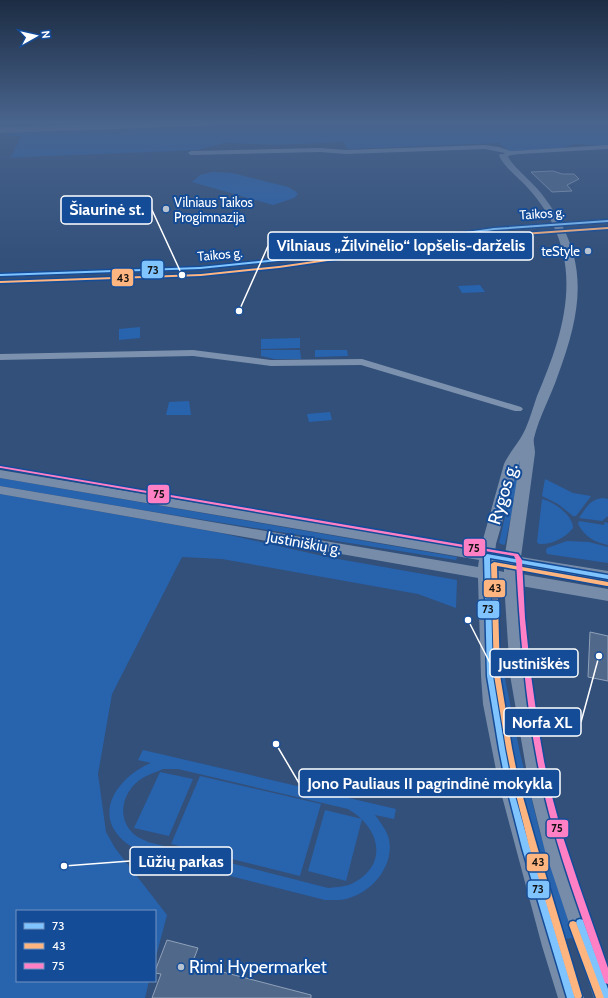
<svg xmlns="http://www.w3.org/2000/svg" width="608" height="998" font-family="Cabin,sans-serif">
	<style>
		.green { fill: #2863ae; fill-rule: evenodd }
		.building { fill: #506889; stroke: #90a1b9 }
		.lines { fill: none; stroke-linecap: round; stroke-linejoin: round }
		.street { fill: #7c91ad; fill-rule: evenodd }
		.secondary { fill: #778ca9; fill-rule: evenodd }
		.highway { fill: #7d90ab; fill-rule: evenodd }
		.bus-1-casing { stroke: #144c98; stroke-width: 3 }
		.bus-2-casing { stroke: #144c98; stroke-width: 3 }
		.bus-3-casing { stroke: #144c98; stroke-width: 3 }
		.bus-1 { fill: #80c4ff; fill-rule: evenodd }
		.bus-2 { fill: #ffb580; fill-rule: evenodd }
		.bus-3 { fill: #ff80c5; fill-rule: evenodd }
		.poi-dot { fill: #b7c2d0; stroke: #144c98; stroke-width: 1.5 }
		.labels { text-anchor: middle; stroke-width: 4; stroke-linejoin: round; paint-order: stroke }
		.far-poi-label { font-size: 13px; fill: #fff; stroke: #144c98; text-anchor: start }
		.far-street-label { font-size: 13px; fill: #fff; stroke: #144c98 }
		.street-label { font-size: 15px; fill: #fff; stroke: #144c98 }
		.near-street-label { font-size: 18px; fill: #fff; stroke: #144c98 }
		.near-poi-label { font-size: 18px; fill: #fff; stroke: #144c98; text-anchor: start }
		.leader { fill: none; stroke: #fff; stroke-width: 1.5 }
		.callout-dot { fill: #fff; stroke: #144c98; stroke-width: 1.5 }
		.callout { fill: #144c98; stroke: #fff; stroke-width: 1.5 }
		.callout-label { font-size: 16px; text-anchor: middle; font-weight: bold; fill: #fff }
		.line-badge { stroke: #144c98; stroke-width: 1.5 }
		.pale-badge-label { font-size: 11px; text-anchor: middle; font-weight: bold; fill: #111 }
	</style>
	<rect width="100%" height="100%" fill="#32507a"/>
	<g class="green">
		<polygon points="321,121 608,121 608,146 577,144 559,148 509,151 499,143 347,149 344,142 275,145 225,143 197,150 0,158 11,157 21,136 3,137 10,133 17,132"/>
		<polygon points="212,172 232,173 288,187 295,191 298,194 294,198 273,205 192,182 200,175"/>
		<polygon points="480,285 485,292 462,293 458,286"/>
		<polygon points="140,327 140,338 119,340 119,329"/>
		<polygon points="300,338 300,348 261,349 261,339"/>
		<polygon points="261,350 300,350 301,359 274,359 261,356"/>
		<polygon points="315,350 347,350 348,356 315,357"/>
		<polygon points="189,401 191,415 166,415 169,402"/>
		<polygon points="330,412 332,420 309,422 307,414"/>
		<polygon points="526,448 505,544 504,545 499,543 520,450"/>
		<polygon points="0,478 457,557 456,560 142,510 0,486"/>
		<polygon points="545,479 573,493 591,496 576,516 573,516 558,504 542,496"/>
		<polygon points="0,494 221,533 327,557 457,580 456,608 418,594 222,559 182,557 112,694 98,774 106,832 115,848 167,915 155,960 155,911 17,911 17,981 149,981 145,998 0,998"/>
		<path d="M603,498L608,499V516L602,521L579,518C586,508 590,499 603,498Z"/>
		<path d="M542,499C554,502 573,515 573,528C565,538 551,545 539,544L537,542Z"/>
		<path d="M579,521L604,525L605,522L608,523V545C594,542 585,537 578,524Z"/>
		<polygon points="567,541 589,542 608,547 608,563 547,554 546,551 547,548"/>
		<path d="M495,596L498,597L500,654L520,753L540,833L574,938L563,939C537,855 511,771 499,684C495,655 496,625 495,596Z"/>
		<path d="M143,750L396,809L394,819L375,815C380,822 385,828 388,836C396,861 376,889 352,897C344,901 334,900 325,900L143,854C131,847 120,840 113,828C99,800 128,772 151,763L138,760ZM163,769H178L348,809C378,826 390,862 355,882C347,887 337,887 328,888L148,842C142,839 134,836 130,830C118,815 123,795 136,783C143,776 154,773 163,769Z"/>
		<polygon points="160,772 193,779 169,836 134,828"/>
		<polygon points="200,776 321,804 300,876 171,844"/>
		<polygon points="325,810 362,819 346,881 308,871"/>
	</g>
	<g class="building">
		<polygon points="553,171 562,174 574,174 579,179 567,185 572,191 552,192 531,172"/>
		<polygon points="590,632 608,636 608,681 588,677"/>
		<polygon points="167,940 198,948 192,964 311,995 311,998 152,998 161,974 155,973 155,971"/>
	</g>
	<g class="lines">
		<g class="street">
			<polygon points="605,121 608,121 608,124 606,123"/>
			<polygon points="485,145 499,147 511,151 608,145 608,149 520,154 511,155 504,158 501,156 505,153 485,149 346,154 320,152 191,155 188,153 191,151 320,148 346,150"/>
			<polygon points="608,219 608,223 494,231 278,262 200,270 0,277 0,273 200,266 278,258 494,227"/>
			<polygon points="193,350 271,360 362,359 521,407 523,409 521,411 515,411 361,365 271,366 193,356 0,360 0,354"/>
		</g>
		<path class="secondary" d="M500,154H506C516,171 533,181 544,197C590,258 583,307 558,375C551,396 539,417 534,438C533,442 535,448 535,453L521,557L608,571V583L520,568L521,574L608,589V601L521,586V595L528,675L550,791L567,851L608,965V998H594L545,851L530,791L510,675L504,583L495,581L499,676L503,704L519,785L566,946L584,998H558L542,946L499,785L483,704L481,676L478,578L0,494V486L478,567L479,560L0,478V470L480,550L504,464C509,454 514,448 520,439C528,427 532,410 537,396C560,342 581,282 553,225C547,211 537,198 527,187C518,177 506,169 499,156ZM520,460L505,554L495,553L496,544ZM495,563L504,565V572L495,570Z"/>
		<polygon class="highway" points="177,121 257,121 252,124 0,133 0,127"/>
		<defs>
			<g id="bus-1">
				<polygon points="608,220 608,222 494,230 278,261 200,269 0,276 0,274 200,267 278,259 494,228"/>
				<polygon points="487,554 608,575 608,579 490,558 493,676 505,749 512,785 530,848 575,998 567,998 522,848 506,785 499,749 487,676 484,556"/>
				<polygon points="580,919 583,920 584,923 608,989 608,998 603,998 576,923 577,920"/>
			</g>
			<g id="bus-2">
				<polygon points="608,227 608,229 495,237 279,268 201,276 0,283 0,281 201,274 279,266 495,235"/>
				<polygon points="494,562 608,582 608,586 607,586 497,566 500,675 512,748 519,783 537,846 582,996 581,998 575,998 574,996 529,846 513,783 506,748 494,675 491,564"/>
				<polygon points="573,921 576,922 577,925 604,998 596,998 569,925 570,922"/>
			</g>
			<path id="bus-3" d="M0,466L518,554L522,560L525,618L531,675L539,732L544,761L550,789L563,837L579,885L608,968V984L605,983L604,980C582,917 558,854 543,789C526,714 520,637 516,560L514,556L1,468H0Z"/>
		</defs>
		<use href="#bus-1" class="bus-1-casing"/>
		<use href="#bus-2" class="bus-2-casing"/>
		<use href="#bus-3" class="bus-3-casing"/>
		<use href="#bus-1" class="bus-1"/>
		<use href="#bus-2" class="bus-2"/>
		<use href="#bus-3" class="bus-3"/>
	</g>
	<linearGradient id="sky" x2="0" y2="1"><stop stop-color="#1c2c43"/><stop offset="0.47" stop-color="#49648d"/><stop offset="1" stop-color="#49648d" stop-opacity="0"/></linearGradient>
	<rect width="608" height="260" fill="url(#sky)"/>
	<g class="poi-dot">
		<circle cx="166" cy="209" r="4"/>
		<circle cx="588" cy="251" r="4"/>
		<circle cx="181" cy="967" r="4"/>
	</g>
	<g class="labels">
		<g class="far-poi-label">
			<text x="174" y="207">Vilniaus Taikos<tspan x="174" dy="15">Progimnazija</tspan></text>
			<text x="580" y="256" text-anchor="end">teStyle</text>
		</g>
		<g class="far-street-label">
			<text transform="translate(542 213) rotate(-4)" y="5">Taikos g.</text>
			<text transform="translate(220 254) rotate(-5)" y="5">Taikos g.</text>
		</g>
		<g class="street-label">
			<text transform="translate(304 543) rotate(10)" y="5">Justiniškių g.</text>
		</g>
		<g class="near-street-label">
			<text transform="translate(503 494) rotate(-73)" y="6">Rygos g.</text>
		</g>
		<g class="near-poi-label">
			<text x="189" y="973">Rimi Hypermarket</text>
		</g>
	</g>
	<path class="leader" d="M182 275L152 210M239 311L268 246M468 620L490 663M599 656L581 722M276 744L299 783M64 866L130 861"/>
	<g class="callout-dot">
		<circle cx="182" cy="275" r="4"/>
		<circle cx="239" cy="311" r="4"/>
		<circle cx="468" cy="620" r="4"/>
		<circle cx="599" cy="656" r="4"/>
		<circle cx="276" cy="744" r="4"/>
		<circle cx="64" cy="866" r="4"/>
	</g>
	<g class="callout">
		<rect x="61" y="196" width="91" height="28" rx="4"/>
		<rect x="268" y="232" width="265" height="28" rx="4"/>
		<rect x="490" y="649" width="88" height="28" rx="4"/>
		<rect x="504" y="708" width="77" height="28" rx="4"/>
		<rect x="299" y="769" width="261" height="28" rx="4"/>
		<rect x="130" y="847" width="102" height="28" rx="4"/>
	</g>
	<g class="callout-label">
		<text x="107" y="215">Šiaurinė st.</text>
		<text x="401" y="251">Vilniaus „Žilvinėlio“ lopšelis-darželis</text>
		<text x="534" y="669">Justiniškės</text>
		<text x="542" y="728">Norfa XL</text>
		<text x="430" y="789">Jono Pauliaus II pagrindinė mokykla</text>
		<text x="181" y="867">Lūžių parkas</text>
	</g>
	<g class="line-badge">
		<rect x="141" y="260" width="23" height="19" rx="4" fill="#80c4ff"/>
		<rect x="111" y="268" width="23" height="19" rx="4" fill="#ffb580"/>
		<rect x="147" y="484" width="23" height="20" rx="4" fill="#ff80c5"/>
		<rect x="463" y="538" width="23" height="19" rx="4" fill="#ff80c5"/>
		<rect x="483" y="579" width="23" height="19" rx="4" fill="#ffb580"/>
		<rect x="477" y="600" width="23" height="19" rx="4" fill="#80c4ff"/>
		<rect x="546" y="819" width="23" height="19" rx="4" fill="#ff80c5"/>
		<rect x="526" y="853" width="23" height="19" rx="4" fill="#ffb580"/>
		<rect x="527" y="880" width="23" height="19" rx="4" fill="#80c4ff"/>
	</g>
	<g class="pale-badge-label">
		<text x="153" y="274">73</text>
		<text x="123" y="282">43</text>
		<text x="159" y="498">75</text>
		<text x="474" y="552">75</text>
		<text x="495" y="592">43</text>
		<text x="488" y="613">73</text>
		<text x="557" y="832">75</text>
		<text x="538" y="866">43</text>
		<text x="538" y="893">73</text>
	</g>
	<rect x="16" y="910" width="140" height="72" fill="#144c98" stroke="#7294c1"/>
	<rect x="24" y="923" width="20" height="6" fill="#80c4ff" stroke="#7294c1"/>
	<text x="52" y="930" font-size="12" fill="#ffffff">73</text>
	<rect x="24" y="943" width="20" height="6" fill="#ffb580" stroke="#7294c1"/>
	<text x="52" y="950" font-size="12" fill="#ffffff">43</text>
	<rect x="24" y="963" width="20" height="6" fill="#ff80c5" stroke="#7294c1"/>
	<text x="52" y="970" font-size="12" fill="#ffffff">75</text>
	<g transform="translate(36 36) rotate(82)" stroke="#144c98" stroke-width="3" paint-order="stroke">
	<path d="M0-3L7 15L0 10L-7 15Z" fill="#ffffff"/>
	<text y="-6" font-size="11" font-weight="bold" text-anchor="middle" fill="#ffffff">N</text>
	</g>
</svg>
